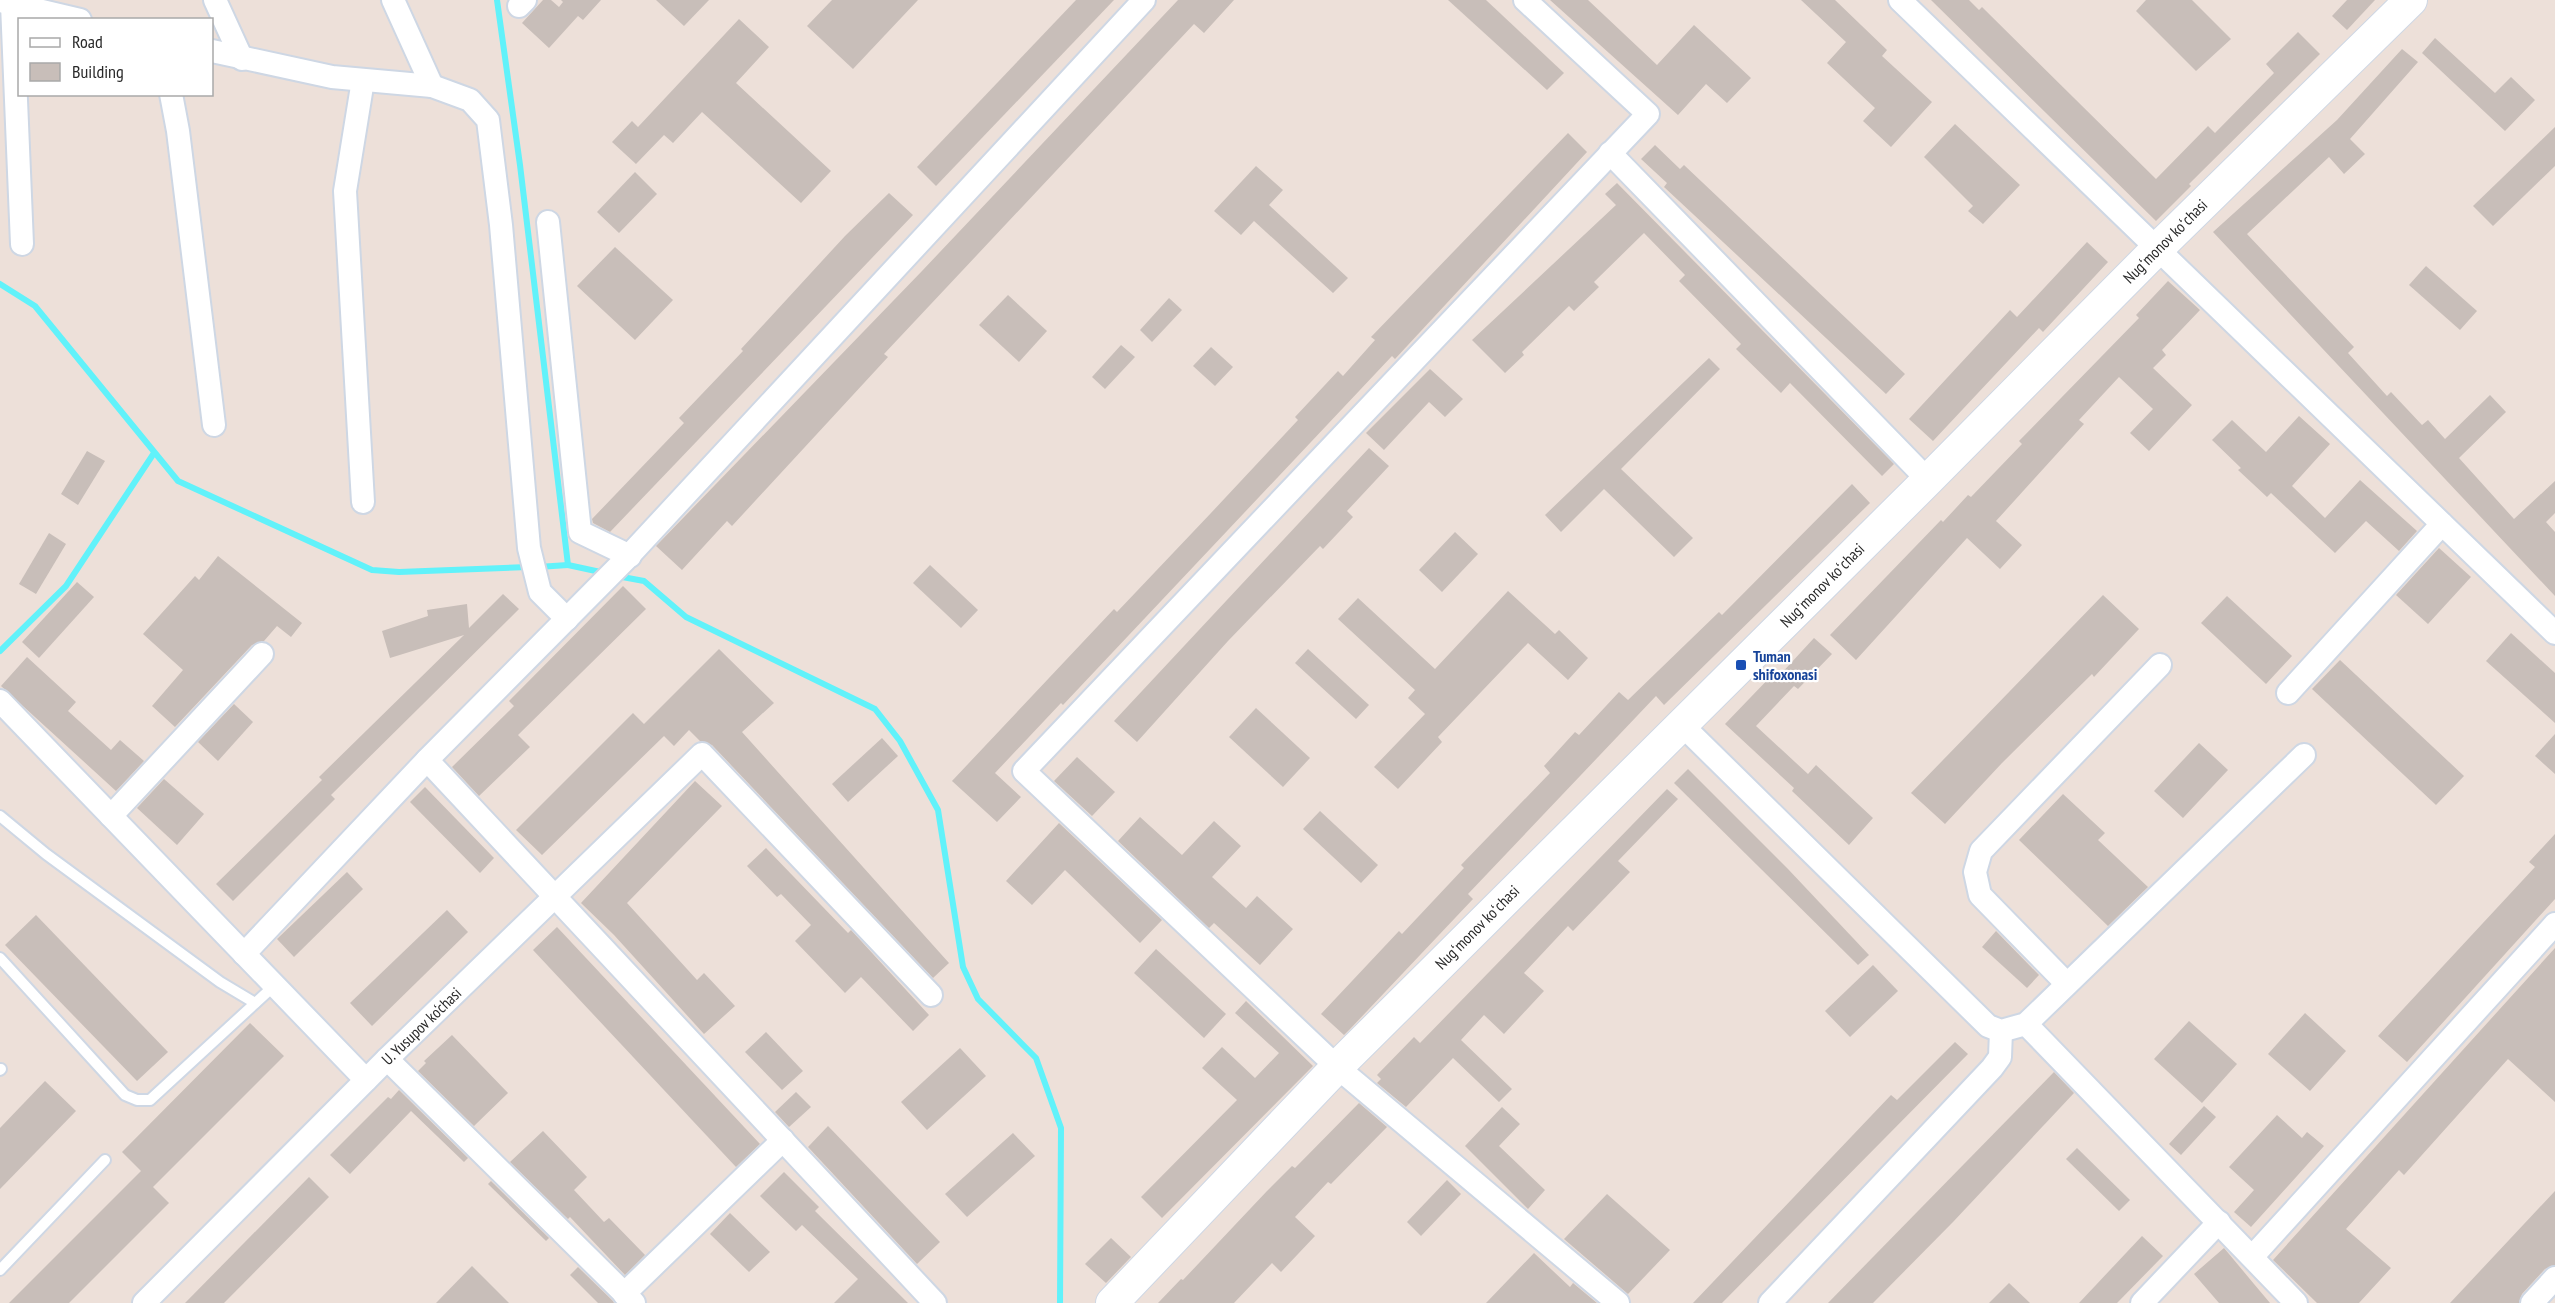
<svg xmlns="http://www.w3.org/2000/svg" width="2555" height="1303" font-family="'PT Sans Narrow',sans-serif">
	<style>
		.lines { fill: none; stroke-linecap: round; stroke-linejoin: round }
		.stream { stroke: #61f2fa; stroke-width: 6 }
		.building { fill: #c8beb9 }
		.lane-casing { stroke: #ced7e4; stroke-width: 14 }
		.street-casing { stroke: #ced7e4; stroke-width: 26 }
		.secondary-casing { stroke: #ced7e4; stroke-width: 34 }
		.lane { stroke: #fff; stroke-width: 10 }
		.street { stroke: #fff; stroke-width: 22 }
		.secondary { stroke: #fff; stroke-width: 32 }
		.transit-dot { fill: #1a4fb4; stroke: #fff; stroke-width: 2 }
		.labels { text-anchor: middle; stroke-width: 4.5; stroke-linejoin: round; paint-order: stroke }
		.street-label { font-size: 16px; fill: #292929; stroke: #fff }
		.transit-label { font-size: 16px; font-weight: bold; fill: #164399; stroke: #fff; text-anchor: start }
	</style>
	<rect width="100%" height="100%" fill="#ede0d9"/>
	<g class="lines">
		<g class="stream">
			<polyline points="497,0 520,165 568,565 605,573"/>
			<polyline points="0,284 35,306 178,481 372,570 399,572 528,567"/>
			<polyline points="538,567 568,565"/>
			<polyline points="617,576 644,581 686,617 875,709 900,741 938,810 963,967 978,999 1036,1058 1061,1128 1060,1303"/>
			<polyline points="0,651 66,586 154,453"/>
		</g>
	</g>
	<g class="building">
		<polygon points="543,0 551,0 559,7 563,2 561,0 601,0 583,20 578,16 549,48 522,23"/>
		<polygon points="656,0 709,0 684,26"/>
		<polygon points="832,0 918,0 853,69 807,26"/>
		<polygon points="1076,0 1114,0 936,186 917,167"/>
		<polygon points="1178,0 1234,0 1204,33 1194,24 884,354 888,357 732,526 727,521 682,570 656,546 922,271"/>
		<polygon points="1448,0 1486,0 1564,73 1547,90"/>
		<polygon points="1550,0 1588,0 1657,65 1694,25 1751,78 1727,103 1706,84 1678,115"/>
		<polygon points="1801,0 1835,0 1887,50 1882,56 1932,102 1891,147 1863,121 1875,108 1827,63 1846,42"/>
		<polygon points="1931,0 1969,0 1979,10 1982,7 2156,179 2208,126 2215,133 2274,73 2266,64 2298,32 2320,54 2189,184 2191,186 2156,221"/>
		<polygon points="2146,0 2192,0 2231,39 2196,71 2136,11"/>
		<polygon points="2347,0 2375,0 2347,30 2332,16"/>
		<polygon points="739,19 769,47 736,83 831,171 801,203 702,112 673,143 664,135 636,164 612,142 632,121 638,127"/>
		<polygon points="2435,38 2495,93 2511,77 2535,100 2505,131 2422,53"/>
		<polygon points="2402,49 2418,62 2350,139 2365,154 2344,174 2329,157 2247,234 2354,347 2348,353 2387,396 2391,392 2422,425 2428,420 2445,439 2490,395 2506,412 2459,458 2514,519 2555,481 2555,513 2546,522 2555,532 2555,596 2213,232 2337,120"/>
		<polygon points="1955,124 2020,185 1983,224 1968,211 1973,206 1924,157"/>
		<polygon points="2555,127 2555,166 2493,226 2473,206"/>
		<polygon points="1568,133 1587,152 1395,359 1392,356 1063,705 1061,703 995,773 1021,797 997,822 952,781 1114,609 1117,612 1211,513 1298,420 1295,417 1338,371 1343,376 1375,340 1371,337"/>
		<polygon points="1655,145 1680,169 1684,165 1905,374 1886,394 1664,187 1667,183 1641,159"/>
		<polygon points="1256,166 1283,190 1269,205 1348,278 1333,293 1254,221 1241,235 1214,211"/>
		<polygon points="635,172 657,194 619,233 597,212"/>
		<polygon points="1617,183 1894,464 1882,476 1790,383 1781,393 1736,349 1741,344 1679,281 1685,275 1644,233 1594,282 1599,287 1574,311 1569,306 1522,352 1524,355 1505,373 1472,340 1616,205 1605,194"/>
		<polygon points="889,193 913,215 610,532 593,523 592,519 684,423 679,418 743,351 741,349 845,236"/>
		<polygon points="2087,242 2108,262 2043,332 2039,328 1933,441 1909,419 2010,310 2017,317"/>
		<polygon points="615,247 673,300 635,340 577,286"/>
		<polygon points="2426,266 2477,311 2460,330 2409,285"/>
		<polygon points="2168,281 2200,310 2162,350 2166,355 2153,368 2192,405 2149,451 2130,433 2153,409 2119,377 2079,420 2084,424 1996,521 2022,545 2000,569 1967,538 1856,660 1830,635 1941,520 1943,522 1968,495 1971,497 2022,444 2019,441 2139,318 2136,315"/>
		<polygon points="1008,295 1047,331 1019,362 979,325"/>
		<polygon points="1169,298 1182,310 1152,342 1140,330"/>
		<polygon points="1121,345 1135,357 1105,389 1092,377"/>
		<polygon points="1211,347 1233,367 1215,386 1193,366"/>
		<polygon points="1709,358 1720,369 1621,469 1693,538 1674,557 1604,489 1561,532 1545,515"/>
		<polygon points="1430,369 1463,399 1445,417 1429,402 1384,450 1366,433"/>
		<polygon points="2299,416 2330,444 2292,486 2325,518 2360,480 2417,531 2399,551 2366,521 2335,553 2271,493 2267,497 2238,470 2241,468 2212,440 2232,420 2266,452"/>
		<polygon points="1369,448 1389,466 1347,511 1353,517 1323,549 1320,546 1228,641 1137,742 1114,721"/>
		<polygon points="87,451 105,461 78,505 61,494"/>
		<polygon points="1852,484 1870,503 1664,705 1656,696 1468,894 1473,899 1351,1028 1344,1035 1321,1014 1399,931 1402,934 1464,868 1461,865 1550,773 1544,766 1575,732 1579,735 1619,692 1628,700 1719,612 1722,615"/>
		<polygon points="1455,532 1478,554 1442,592 1419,570"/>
		<polygon points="49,533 66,544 36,594 19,584"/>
		<polygon points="2439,548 2471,577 2428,624 2396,595"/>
		<polygon points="218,556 302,623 291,637 277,626 264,641 252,645 175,727 152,706 183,670 143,634 195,576 199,580"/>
		<polygon points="930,565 978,610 961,628 913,583"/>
		<polygon points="77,582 94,597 39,658 22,642"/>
		<polygon points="623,586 646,609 518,735 530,747 479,796 452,767 514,706 509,701"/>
		<polygon points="1508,591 1555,634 1559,630 1588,658 1568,680 1528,643 1438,737 1442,742 1398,789 1374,767 1425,714 1408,698 1415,690 1338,619 1358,598 1435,669"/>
		<polygon points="503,594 519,609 331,795 335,799 233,901 216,884 322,780 319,777 464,635 390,658 382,631 428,616 427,610 467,604 469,628"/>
		<polygon points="2103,595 2139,629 2094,677 2092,674 2002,763 1945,824 1911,793"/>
		<polygon points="2227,596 2292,656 2266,684 2201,623"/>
		<polygon points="2511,633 2555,673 2555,723 2486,661"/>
		<polygon points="1814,638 1832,654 1798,689 1794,686 1756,726 1808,774 1816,765 1873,818 1849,845 1792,791 1794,788 1725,724 1774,673 1778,677"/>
		<polygon points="719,649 774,703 742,732 949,963 933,978 712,745 700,741 689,730 674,746 664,736 542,855 516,830 633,713 644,724"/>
		<polygon points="1308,649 1369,705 1356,719 1295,663"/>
		<polygon points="27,657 76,702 68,711 111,750 120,740 144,761 116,791 1,686"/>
		<polygon points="2340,660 2464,776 2436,805 2312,689"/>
		<polygon points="234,704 253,722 218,761 198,742"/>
		<polygon points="1256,708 1310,758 1283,787 1229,737"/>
		<polygon points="2555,734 2555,774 2535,756"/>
		<polygon points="882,738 898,756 848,802 832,784"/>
		<polygon points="2199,743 2228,770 2183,818 2154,791"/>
		<polygon points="1077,757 1115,792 1092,816 1054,781"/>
		<polygon points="1688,769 1788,869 1869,955 1858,965 1674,783"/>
		<polygon points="164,779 204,814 177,845 137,808"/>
		<polygon points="695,781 722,806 627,903 697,980 704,973 735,1006 704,1034 614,935 581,903"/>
		<polygon points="425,787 494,858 480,873 410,802"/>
		<polygon points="1667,789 1678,799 1618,861 1630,872 1573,931 1568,926 1524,973 1544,991 1504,1034 1484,1015 1461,1040 1512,1089 1499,1102 1453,1058 1406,1107 1377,1083 1381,1079 1377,1075 1414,1037 1420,1043"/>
		<polygon points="2063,794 2105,833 2098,840 2148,887 2108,926 2019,840"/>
		<polygon points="1320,811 1378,865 1361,883 1303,829"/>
		<polygon points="1140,817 1182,855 1214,821 1241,846 1212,877 1246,908 1257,896 1293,929 1260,965 1214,923 1209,928 1118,841"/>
		<polygon points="1059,823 1162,920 1140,943 1065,870 1032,905 1006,881"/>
		<polygon points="2555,834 2555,899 2407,1062 2378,1036 2535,867 2529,862"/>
		<polygon points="766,848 848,933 851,930 929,1015 913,1031 861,977 845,993 795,941 811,925 781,894 777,897 747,866"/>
		<polygon points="347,872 363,889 294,957 277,939"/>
		<polygon points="447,910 468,932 372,1026 350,1003"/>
		<polygon points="36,915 168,1052 137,1081 5,945"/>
		<polygon points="557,927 760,1144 736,1167 533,950"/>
		<polygon points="1996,931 2039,975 2027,988 1982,947"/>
		<polygon points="2555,948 2555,1102 2508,1059 2404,1175 2399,1170 2346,1229 2391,1268 2359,1303 2317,1303 2273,1260"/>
		<polygon points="1156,949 1226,1014 1204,1038 1134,973"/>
		<polygon points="1873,965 1898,991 1850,1037 1825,1011"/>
		<polygon points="1246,1001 1313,1066 1162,1218 1141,1197 1237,1100 1202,1068 1222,1047 1255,1078 1279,1053 1235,1013"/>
		<polygon points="2305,1013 2346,1051 2310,1091 2268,1054"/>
		<polygon points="2189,1021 2237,1064 2202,1103 2154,1059"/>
		<polygon points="250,1023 284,1056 153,1187 169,1203 69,1303 9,1303 141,1171 122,1152"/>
		<polygon points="766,1032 803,1071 782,1090 745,1052"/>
		<polygon points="452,1035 508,1093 474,1126 418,1071 426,1063 424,1061"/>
		<polygon points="1955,1042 1968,1054 1722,1303 1693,1303 1891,1095 1897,1100"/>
		<polygon points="960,1048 986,1076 927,1130 901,1102"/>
		<polygon points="2054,1072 2074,1093 1953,1222 1873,1303 1828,1303"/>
		<polygon points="45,1081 76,1111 0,1189 0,1128"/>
		<polygon points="399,1090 468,1158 464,1162 411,1111 350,1174 330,1155 388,1097 391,1099"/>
		<polygon points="796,1092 811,1107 789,1127 775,1112"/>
		<polygon points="1359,1103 1387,1127 1331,1184 1328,1182 1295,1217 1315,1236 1281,1272 1272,1263 1234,1303 1158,1303 1181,1279 1183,1280 1267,1191 1292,1166 1295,1168"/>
		<polygon points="2204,1106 2216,1117 2181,1155 2169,1144"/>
		<polygon points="1502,1107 1520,1124 1499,1146 1545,1190 1528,1209 1465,1146"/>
		<polygon points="2277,1115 2302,1138 2307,1132 2324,1146 2251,1227 2234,1212 2254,1190 2229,1167"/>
		<polygon points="828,1126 940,1242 917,1264 808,1147"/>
		<polygon points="543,1131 587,1177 574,1190 604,1222 609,1218 645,1255 625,1275 570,1217 568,1219 510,1162"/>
		<polygon points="1013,1133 1035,1156 967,1217 945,1194"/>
		<polygon points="2077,1148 2130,1200 2119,1211 2066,1159"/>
		<polygon points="784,1172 819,1207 815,1211 908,1303 834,1303 858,1279 802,1225 796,1231 760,1196"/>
		<polygon points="309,1177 329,1197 224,1303 185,1303"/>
		<polygon points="1447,1180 1461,1194 1421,1236 1407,1222"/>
		<polygon points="491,1181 549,1238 546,1241 488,1184"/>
		<polygon points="2555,1191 2555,1265 2545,1269 2522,1294 2519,1303 2450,1303"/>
		<polygon points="1607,1194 1670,1250 1628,1294 1564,1239"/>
		<polygon points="730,1213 770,1252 749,1272 710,1234"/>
		<polygon points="2142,1236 2163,1256 2117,1303 2079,1303"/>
		<polygon points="1111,1238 1131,1257 1106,1283 1085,1264"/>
		<polygon points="2224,1248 2254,1284 2270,1303 2219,1303 2194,1274"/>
		<polygon points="1534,1253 1570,1287 1573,1283 1597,1303 1486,1303"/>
		<polygon points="472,1266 509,1303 436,1303"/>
		<polygon points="578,1267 613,1301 614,1303 598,1303 570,1275"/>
		<polygon points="2009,1283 2030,1303 1989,1303"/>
	</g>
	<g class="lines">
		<defs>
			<g id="lane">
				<polyline points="0,816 46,854 220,982 255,1003"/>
				<polyline points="0,958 125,1095 137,1100 150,1100 275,985"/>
				<polyline points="0,1070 1,1069"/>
				<polyline points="0,1270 105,1160"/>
			</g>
			<g id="street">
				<polyline points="215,0 242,59"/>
				<polyline points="393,0 432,86"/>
				<polyline points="1525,0 1648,114 1024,771 1337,1067 1618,1303"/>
				<polyline points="1900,0 2555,633"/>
				<polyline points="0,1 80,20"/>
				<polyline points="12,4 22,244"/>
				<polyline points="519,6 525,0"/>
				<polyline points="212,51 332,77 432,86 470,100 488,120 501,225 529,548 540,592 567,619"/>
				<polyline points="171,94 178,131 214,425"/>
				<polyline points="1610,153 1928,480"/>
				<polyline points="548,222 580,532 630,556"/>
				<polyline points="363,502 345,191 363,80"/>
				<polyline points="2288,693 2442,524"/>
				<polyline points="0,701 366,1080"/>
				<polyline points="1681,724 1988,1026 2001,1031 2026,1024 2304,755"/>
				<polyline points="427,760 935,1303"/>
				<polyline points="111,816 262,654"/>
				<polyline points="244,954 427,760 625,560 1144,0"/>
				<polyline points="2067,984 1980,895 1975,872 1981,851 2160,665"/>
				<polyline points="2026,1024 2296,1303"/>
				<polyline points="387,1059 634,1303"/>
				<polyline points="2253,1256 2555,924"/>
				<polyline points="624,1294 783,1140"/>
				<path id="s1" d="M144,1303L387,1059L702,754L931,995"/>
				<polyline points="1770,1303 1992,1068 2000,1057 2001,1031"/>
				<polyline points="2142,1303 2219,1222"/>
				<polyline points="2532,1303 2555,1278"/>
			</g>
			<polyline id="secondary" points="1112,1303 1337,1067 1928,480 2157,249 2411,0"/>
		</defs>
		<use href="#lane" class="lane-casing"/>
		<use href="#street" class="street-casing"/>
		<use href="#secondary" class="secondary-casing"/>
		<use href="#lane" class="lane"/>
		<use href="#street" class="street"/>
		<use href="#secondary" class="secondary"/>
	</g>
	<rect class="transit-dot" x="1735" y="659" width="12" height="12" rx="3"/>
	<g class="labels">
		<g class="street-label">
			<text transform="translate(2165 241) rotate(-45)" y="6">Nugʻmonov koʻchasi</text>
			<text transform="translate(1822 585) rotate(-45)" y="6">Nugʻmonov koʻchasi</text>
			<text transform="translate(1477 927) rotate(-45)" y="6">Nugʻmonov koʻchasi</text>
			<text dy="6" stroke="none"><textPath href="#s1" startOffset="392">U. Yusupov ko‘chasi</textPath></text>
		</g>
		<g class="transit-label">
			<text x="1753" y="662">Tuman<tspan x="1753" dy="18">shifoxonasi</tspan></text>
		</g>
	</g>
	<rect x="18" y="18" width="195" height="78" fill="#ffffff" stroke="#a9a9a9" stroke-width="1.5"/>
	<rect x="30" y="38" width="30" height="9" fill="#ffffff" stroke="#a9a9a9" stroke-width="1.5"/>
	<text x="72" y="48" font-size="18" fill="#292929">Road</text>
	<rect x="30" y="63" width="30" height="18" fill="#c8beb9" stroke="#a9a9a9" stroke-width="1.5"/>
	<text x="72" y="78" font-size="18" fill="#292929">Building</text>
</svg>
